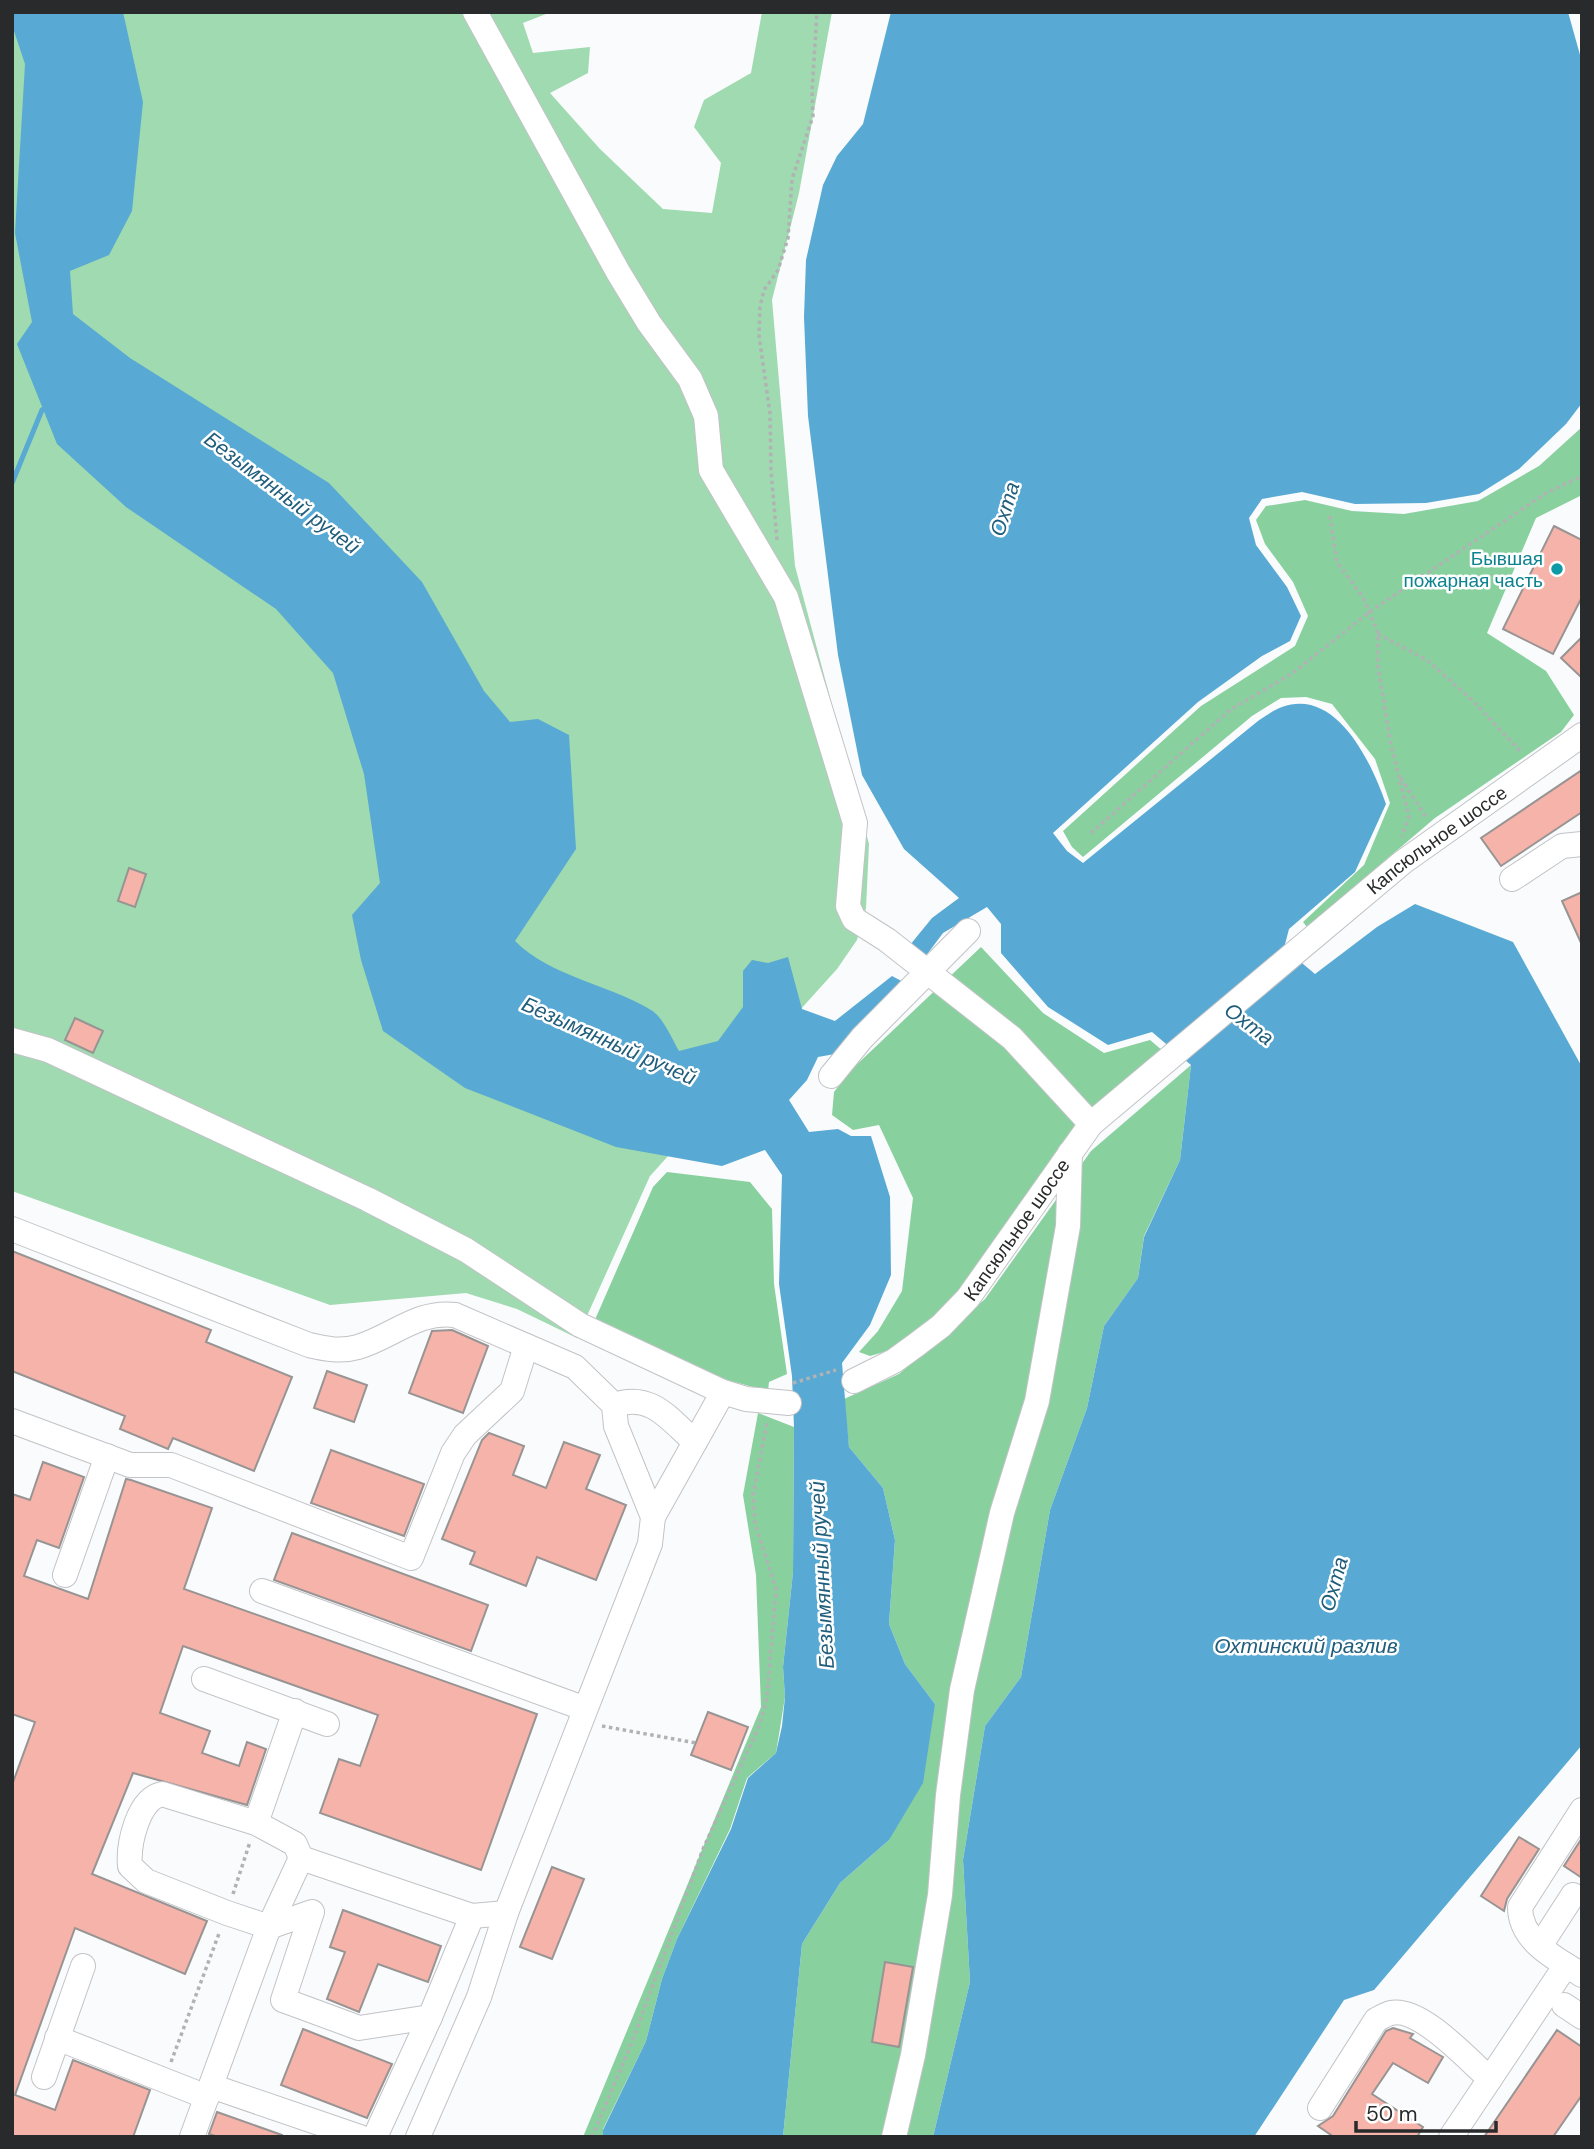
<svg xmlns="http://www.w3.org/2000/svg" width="1594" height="2149" font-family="'DM Sans',sans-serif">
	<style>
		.green { fill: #9fdab0 }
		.forest { fill: #89d09f }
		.water { fill: #58a9d3 }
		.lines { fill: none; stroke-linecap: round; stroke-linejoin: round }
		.stream { stroke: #58a9d3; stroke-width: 5 }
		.building { fill: #f6b3aa; stroke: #979493; stroke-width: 2 }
		.minor-casing { stroke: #c2c3c6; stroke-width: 26 }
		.path { stroke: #b0b2b4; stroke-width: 3.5; stroke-dasharray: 3.5 3.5; stroke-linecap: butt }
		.minor { stroke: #fff; stroke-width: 24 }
		.culture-dot { fill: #0f9aa8; stroke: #fff; stroke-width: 2.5 }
		.labels { text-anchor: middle; stroke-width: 5; stroke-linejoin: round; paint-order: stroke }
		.culture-label { font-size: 19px; fill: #0d838f; stroke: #fff; text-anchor: end }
		.street-label { font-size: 19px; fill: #292a2b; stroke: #fff }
		.water-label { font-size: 21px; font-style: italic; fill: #205e7b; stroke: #fff }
	</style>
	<rect width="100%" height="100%" fill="#f9fbfd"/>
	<polygon class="green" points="12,12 551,12 523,23 533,53 590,47 588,73 550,93 600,149 663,209 712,213 721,163 694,127 704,100 751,73 762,12 832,12 799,193 772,300 795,566 869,844 866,908 857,940 837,969 650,1176 577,1338 517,1309 466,1293 330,1305 12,1191"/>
	<g class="forest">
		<polygon points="1582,427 1582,495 1536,518 1487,633 1546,671 1574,715 1561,732 1435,818 1307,927 1303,922 1364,865 1390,803 1375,759 1332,704 1306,697 1281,698 1252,716 1083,857 1072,847 1063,831 1201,706 1295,646 1308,616 1293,582 1265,544 1256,520 1266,506 1305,500 1352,511 1404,514 1478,501 1539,466"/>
		<polygon points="981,947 1043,1013 1104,1053 1150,1040 1163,1051 1091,1108 1061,1144 974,1273 942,1313 894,1349 870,1356 859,1352 878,1331 902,1291 913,1198 879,1125 853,1130 832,1115 834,1092 851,1070"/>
		<polygon points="1191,1065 1180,1160 1144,1236 1138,1278 1104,1326 1087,1408 1050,1510 1021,1677 985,1726 963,1860 970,1982 933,2137 783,2137 802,1944 840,1883 889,1840 935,1704 905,1664 889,1624 895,1540 883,1488 849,1447 844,1399 899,1374 985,1299 1091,1151"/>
		<polygon points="667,1172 750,1182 772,1209 774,1284 787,1374 769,1382 768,1391 716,1377 594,1322 653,1187"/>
		<polygon points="758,1413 794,1427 793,1572 783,1667 785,1697 776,1753 747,1778 730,1829 677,1939 662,1979 646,2041 603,2129 603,2137 583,2137 761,1707 756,1575 743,1495"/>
	</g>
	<g class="water">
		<path d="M12,12H123L143,102L132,211L109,255L70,271L73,314L130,358L329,483L422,582L484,691L510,722L538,719L569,735L576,849L515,941C551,977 608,984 651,1010C663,1017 672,1039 679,1051L718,1041L743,1007V971L752,960L768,963L788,957L802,1009L835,1021L892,976L907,984L835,1054L818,1057L807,1080L789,1100L809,1132L838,1129L851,1136H871L890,1197L891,1275L870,1325L842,1363L849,1447L883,1488L895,1540L889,1624L905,1664L935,1704L923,1783L889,1840L840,1883L802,1944L783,2137H603V2130L646,2041L662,1979L677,1939L731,1829L748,1778L776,1753L782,1726L785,1697L783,1667L793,1572L794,1427L792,1376L779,1284L782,1175L765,1150L722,1166L616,1147L465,1088L383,1031L361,960L352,915L380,883L364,774L333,673L276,609L126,507L57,444L17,344L32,322L15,233L25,64L12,25Z"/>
		<path d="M891,12H1568L1582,62V403L1566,424L1519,469L1479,494L1426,503L1355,504L1302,492L1262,499L1249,518L1256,545L1287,587L1301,616L1290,641L1262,656L1198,702L1053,833L1067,851L1083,863L1258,721C1265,717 1273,710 1282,707C1337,687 1372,764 1386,804L1355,872L1289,929L1284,948L1315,974L1377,927L1415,904L1513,942L1582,1067V1745L1374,1990L1344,2000L1254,2137H933L970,1982L963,1860L985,1726L1021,1677L1050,1510L1087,1408L1104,1326L1138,1278L1144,1237L1180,1160L1191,1065L1152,1032L1108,1045L1048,1007L1001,953V924L987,907L943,933L925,957L910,945L932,918L959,898L904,849L862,775L838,655L808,416L804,317L806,260L823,185L837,156L863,124Z"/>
	</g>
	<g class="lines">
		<polyline class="stream" points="12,483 42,410 46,407"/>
	</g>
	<g class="building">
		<polygon points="1554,526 1582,540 1582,597 1553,654 1503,629"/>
		<polygon points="1582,637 1582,678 1561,658"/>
		<polygon points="1582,770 1582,812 1501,866 1481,838"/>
		<polygon points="129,868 146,874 135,907 118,901"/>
		<polygon points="1582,892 1582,945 1562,901"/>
		<polygon points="75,1018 103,1031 93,1053 65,1040"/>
		<polygon points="12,1251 211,1330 206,1342 292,1377 254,1471 173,1438 168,1449 120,1429 125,1416 12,1371"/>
		<polygon points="452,1330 488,1346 463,1413 409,1393 432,1331"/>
		<polygon points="327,1371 367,1385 354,1422 314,1408"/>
		<polygon points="489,1433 524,1446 513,1475 546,1488 564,1442 600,1455 586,1489 626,1505 596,1580 537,1557 526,1586 470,1564 475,1552 442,1539 482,1440"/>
		<polygon points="331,1450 424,1484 404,1536 311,1503"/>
		<polygon points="43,1462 84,1477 59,1548 37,1540 24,1576 88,1599 126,1479 131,1480 212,1508 184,1589 537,1714 481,1870 320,1813 339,1759 360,1766 378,1715 183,1646 160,1713 210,1731 202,1753 239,1766 247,1742 266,1749 247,1805 133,1773 92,1874 207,1921 185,1974 75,1928 15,2095 55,2110 73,2060 150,2090 133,2137 12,2137 12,1785 35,1722 12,1714 12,1494 30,1500"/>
		<polygon points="292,1533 488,1605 471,1651 274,1580"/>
		<polygon points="708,1712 748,1727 731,1770 691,1755"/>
		<polygon points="1519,1837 1539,1849 1507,1899 1504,1911 1481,1896"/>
		<polygon points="1582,1838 1582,1878 1564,1866"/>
		<polygon points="552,1867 584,1879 552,1959 520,1947"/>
		<polygon points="343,1910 441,1946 428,1982 378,1964 359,2012 327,1999 345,1952 330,1947"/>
		<polygon points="885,1962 913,1967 899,2047 872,2042"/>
		<polygon points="1393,2028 1413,2034 1410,2038 1443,2057 1428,2083 1393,2063 1372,2094 1423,2127 1417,2137 1334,2137 1318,2126 1333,2116 1386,2031"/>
		<polygon points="303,2029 392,2064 367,2118 281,2085"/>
		<polygon points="1557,2030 1582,2047 1582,2095 1553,2137 1484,2137"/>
		<polygon points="217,2112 282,2135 282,2137 218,2137 209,2134"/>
	</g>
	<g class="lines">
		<defs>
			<g id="minor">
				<polyline points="475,12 618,272 649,323 690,379 706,416 711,470 786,597 855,823 848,906 854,919 887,940 1012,1038 1091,1124"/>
				<polyline points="1512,879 1562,846 1582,844"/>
				<polyline points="12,1040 48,1050 367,1199 466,1250 580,1325 723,1392 746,1399 789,1403"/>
				<polyline points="831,1076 862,1038 968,931"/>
				<path d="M12,1229L309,1345C326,1349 341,1352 358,1347C392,1337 418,1310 455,1315L575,1367L614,1405C651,1392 669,1419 695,1442"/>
				<path id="s1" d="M854,1381L894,1361L916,1345L941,1326L968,1298L1091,1124L1403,862L1582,735"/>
				<polyline points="12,1421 130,1465 171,1465 411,1558 453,1453 465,1435 512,1391 526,1346"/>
				<polyline points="653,1517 723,1392"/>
				<polyline points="65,1575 107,1456"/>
				<polyline points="262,1591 583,1708"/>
				<polyline points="204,1679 327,1724"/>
				<path d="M1582,1810L1520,1907C1520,1941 1555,1958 1582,1975"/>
				<polyline points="256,1823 295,1711"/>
				<path d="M301,1858L295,1844L256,1823L162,1794C138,1799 128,1844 130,1866L146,1881L227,1913L269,1927L312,1912L283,2000L359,2028L430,2017"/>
				<polyline points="1540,1946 1573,1895"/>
				<polyline points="1564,2005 1582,2017"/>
				<polyline points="57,2038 207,2097"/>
				<polyline points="44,2077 83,1966"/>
				<polyline points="211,2086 360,2137"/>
				<path d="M1320,2108L1376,2020C1380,2018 1386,2014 1391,2013C1420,2006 1469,2061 1490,2079"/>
				<polyline points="192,2137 269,1927 301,1858 472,1916 506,1913 650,1544 653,1517 616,1426 614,1405"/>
				<polyline points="375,2137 430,2017 472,1916"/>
				<polyline points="418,2137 479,1997 506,1913"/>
				<polyline points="894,2137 913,2055 940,1895 948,1795 962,1690 1002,1513 1037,1401 1068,1226 1070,1153"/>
				<polyline points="1451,2137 1566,1965"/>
			</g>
		</defs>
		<use href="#minor" class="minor-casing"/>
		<g class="path">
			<polyline points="1330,516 1337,562 1363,597 1378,633 1378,667 1391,745 1409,816 1402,837"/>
			<polyline points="777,540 771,471 770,413 759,336 760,307 764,290 778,270 788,238 792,179 813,116 812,91 817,12"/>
			<polyline points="1378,634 1427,660 1471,699 1522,753"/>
			<polyline points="1401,778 1427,819"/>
			<polyline points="1091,833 1230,710 1293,673 1368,613 1546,493 1582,476"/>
			<polyline points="793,1383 836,1370"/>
			<polyline points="602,1726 696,1743"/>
			<polyline points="233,1894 250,1842"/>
			<polyline points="171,2062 220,1931"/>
			<polyline points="592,2137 632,2042 703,1849 759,1726 767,1698 776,1589 755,1523 753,1495 767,1423"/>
		</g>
		<use href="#minor" class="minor"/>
	</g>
	<circle class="culture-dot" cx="1557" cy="569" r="7"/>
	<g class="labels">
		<g class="culture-label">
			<text x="1543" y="565">Бывшая<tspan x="1543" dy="22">пожарная часть</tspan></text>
		</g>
		<g class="street-label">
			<text dy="7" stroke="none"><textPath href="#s1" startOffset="803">Капсюльное шоссе</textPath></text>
			<text dy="7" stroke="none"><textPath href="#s1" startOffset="226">Капсюльное шоссе</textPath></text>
		</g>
		<g class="water-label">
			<text transform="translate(282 493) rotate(37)" y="7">Безымянный ручей</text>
			<text transform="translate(1005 509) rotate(-73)" y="7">Охта</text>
			<text transform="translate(1249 1024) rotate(37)" y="7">Охта</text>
			<text transform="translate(609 1041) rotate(24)" y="7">Безымянный ручей</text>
			<text transform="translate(822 1575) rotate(-93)" y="7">Безымянный ручей</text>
			<text transform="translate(1334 1584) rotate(-75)" y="7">Охта</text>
			<text x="1306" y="1653">Охтинский разлив</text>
		</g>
	</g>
	<rect width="1594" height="2149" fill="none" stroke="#292a2b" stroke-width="28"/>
	<path d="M1356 2121v10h140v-10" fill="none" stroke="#292a2b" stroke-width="3.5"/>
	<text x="1366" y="2121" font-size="21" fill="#292a2b" stroke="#ffffff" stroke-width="5" paint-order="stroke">50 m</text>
</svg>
